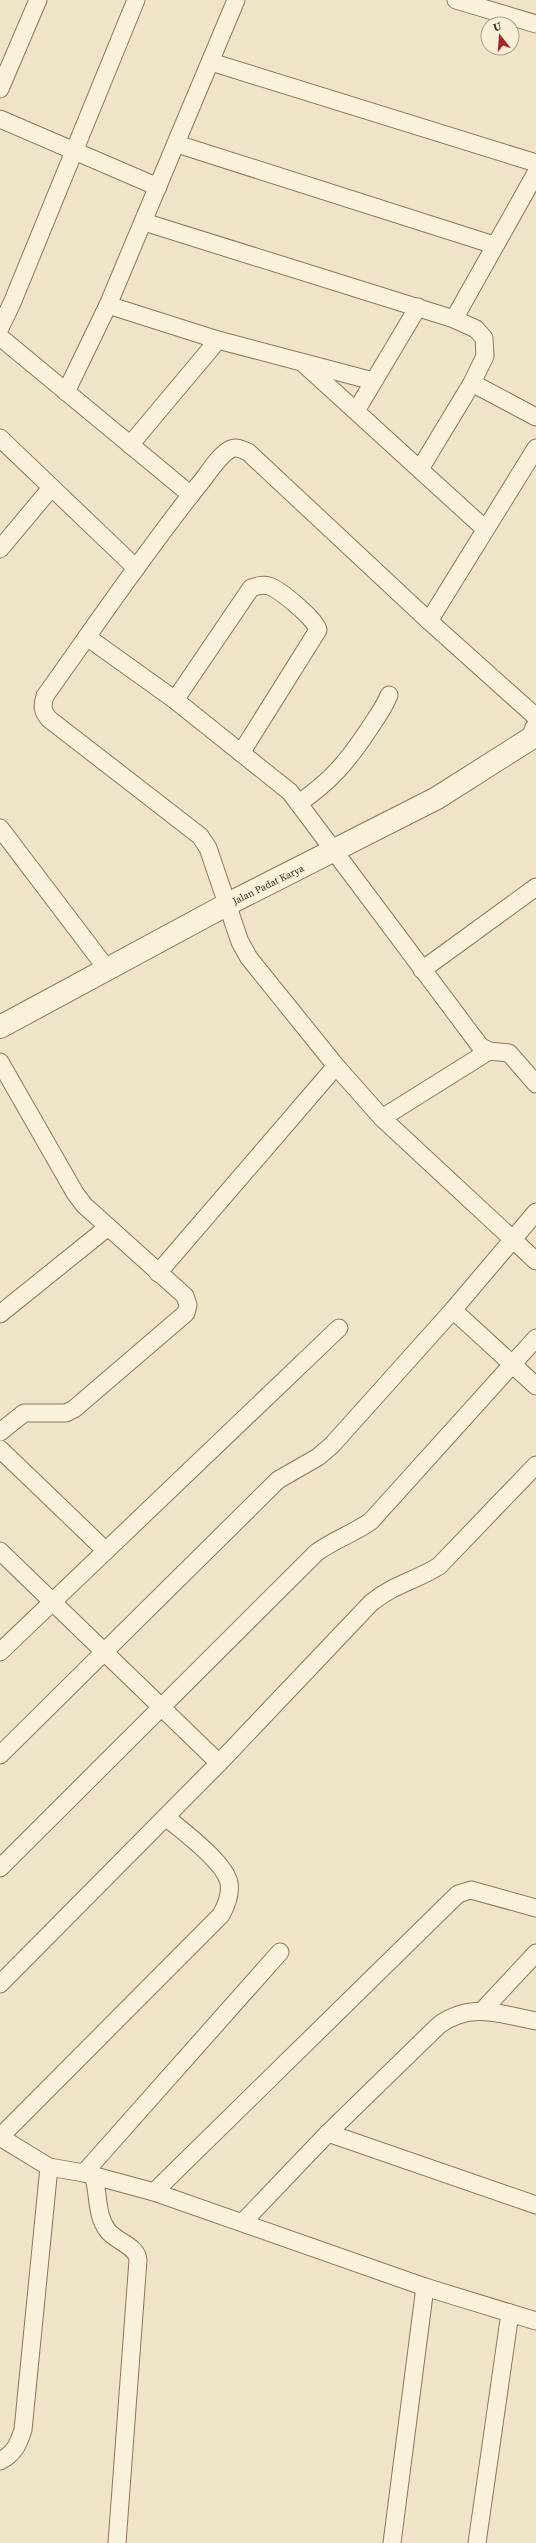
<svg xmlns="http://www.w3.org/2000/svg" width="536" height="2543" font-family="'Source Serif 4',serif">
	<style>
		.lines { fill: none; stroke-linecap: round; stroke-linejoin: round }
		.minor-casing { stroke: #8d765c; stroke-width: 19 }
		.tertiary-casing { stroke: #8d765c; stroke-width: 24 }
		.minor { stroke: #faf1dc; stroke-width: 17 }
		.tertiary { stroke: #faf1dc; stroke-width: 22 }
		.labels { text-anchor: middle; stroke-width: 3.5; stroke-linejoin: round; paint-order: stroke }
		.street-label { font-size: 10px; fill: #3d2e20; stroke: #f7eed8 }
	</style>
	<rect width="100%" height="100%" fill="#f0e4c8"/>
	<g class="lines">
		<defs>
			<g id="minor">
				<polyline points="456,0 536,24"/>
				<polyline points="211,62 536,163"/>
				<polyline points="0,89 38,0"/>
				<polyline points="0,119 158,187"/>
				<polyline points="177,144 494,245"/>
				<polyline points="144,222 454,319 476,329 484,338 485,356 472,383 420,469"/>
				<polyline points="108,305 218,340 373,381"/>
				<polyline points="454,319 536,173"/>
				<polyline points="0,328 12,303 136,0"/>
				<polyline points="0,337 191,495"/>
				<polyline points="304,364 485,529"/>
				<polyline points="472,383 536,417"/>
				<polyline points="66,392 108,305 236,0"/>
				<polyline points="356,411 418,307"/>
				<polyline points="0,438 136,568"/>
				<polyline points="130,445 218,340"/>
				<polyline points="0,549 51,488"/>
				<polyline points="429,621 536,448"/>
				<polyline points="87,637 175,700 290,792 480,1046 489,1051 509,1053 536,1084"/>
				<path d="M175,700L251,588C257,586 263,584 269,586C279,589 317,620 318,630L241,753"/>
				<path d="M536,717L429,621L248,452C243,450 237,446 231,449C218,455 207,476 197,487C143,555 95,626 45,696C42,706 42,711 49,719L200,836L208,848L240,942L249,958L336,1066L382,1118L536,1261"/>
				<path d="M299,803C331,781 348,761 369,729C376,718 384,708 389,695"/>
				<polyline points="0,828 107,969"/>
				<polyline points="422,970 536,887"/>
				<polyline points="0,1062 75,1193 84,1205 185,1296 188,1305 186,1313 74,1409 66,1413 24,1413 0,1432"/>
				<polyline points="382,1118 489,1051"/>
				<polyline points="158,1273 336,1066"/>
				<polyline points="453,1310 536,1386"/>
				<polyline points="0,1314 108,1227"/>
				<polyline points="0,1449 106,1551"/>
				<polyline points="0,1551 219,1763"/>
				<polyline points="0,1652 339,1328"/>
				<polyline points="0,1755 278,1480 318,1457 332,1445 453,1310 536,1212"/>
				<path d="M0,1868L316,1553C333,1540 353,1534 371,1521L536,1338"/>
				<path d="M0,1984L219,1763L371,1603C392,1585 417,1580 439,1566L536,1465"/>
				<polyline points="482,2011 536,1953"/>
				<polyline points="328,2133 536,2205"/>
				<polyline points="0,2137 49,2167 84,2173 154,2192 425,2287 536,2321"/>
				<path d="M0,2137L221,1915C226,1906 231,1894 229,1883C225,1862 182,1831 166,1817"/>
				<polyline points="84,2173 280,1952"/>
				<path d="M94,2178C99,2196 96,2216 108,2231C117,2242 137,2246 138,2260L117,2543"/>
				<polyline points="154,2192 458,1894 471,1890 536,1908"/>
				<path d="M243,2222L328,2133L439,2025C471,2002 500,2014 536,2021"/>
				<path d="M0,2461C14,2454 18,2445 23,2430L49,2167"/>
				<polyline points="392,2543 425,2287"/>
				<polyline points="477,2543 510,2313"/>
			</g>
			<polyline id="tertiary" points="0,1027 226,905 437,798 533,737 536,729"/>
		</defs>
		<use href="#minor" class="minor-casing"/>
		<use href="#tertiary" class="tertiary-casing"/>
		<use href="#minor" class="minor"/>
		<use href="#tertiary" class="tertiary"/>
	</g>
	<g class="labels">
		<g class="street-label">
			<text transform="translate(268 884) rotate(-26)" y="4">Jalan Padat Karya</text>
		</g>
	</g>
	<g transform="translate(500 36) rotate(343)"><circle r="19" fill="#f7eed8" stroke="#ada18e"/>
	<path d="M0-3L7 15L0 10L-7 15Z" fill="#9e2a2b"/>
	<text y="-6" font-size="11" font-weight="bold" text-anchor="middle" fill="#3d2e20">U</text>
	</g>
</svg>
